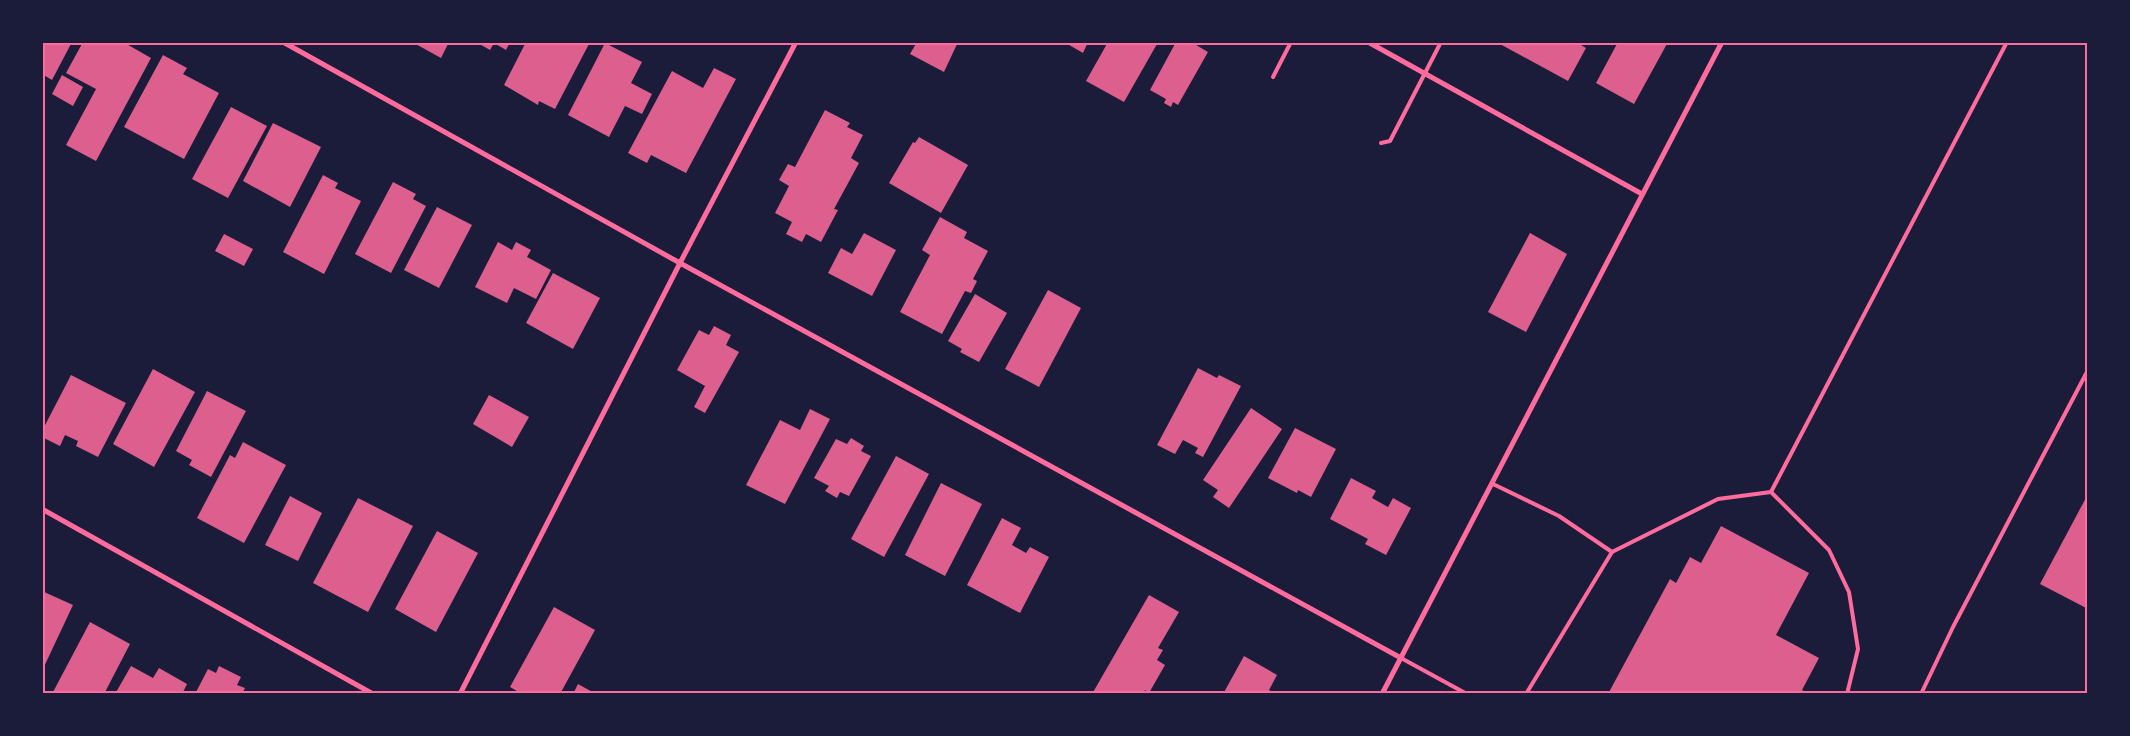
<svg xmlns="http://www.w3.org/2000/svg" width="2130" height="736" font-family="'Titillium Web',sans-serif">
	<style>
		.building { fill: #dd5f8e }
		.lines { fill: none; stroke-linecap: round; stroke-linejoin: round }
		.service { stroke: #ff6b9d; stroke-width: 4 }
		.minor { stroke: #ff6b9d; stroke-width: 5 }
		.neatline { fill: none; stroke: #ff6b9d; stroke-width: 2 }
	</style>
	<rect width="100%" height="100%" fill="#1b1b3a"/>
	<g class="building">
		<polygon points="42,42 72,42 52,80 42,74"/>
		<polygon points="83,42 123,42 151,58 96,161 66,145 96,89 66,73"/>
		<polygon points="412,42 449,42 441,58"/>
		<polygon points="476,42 510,42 506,50 494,43 490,50"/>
		<polygon points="526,42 590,42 555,109 539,101 538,105 504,85"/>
		<polygon points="917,42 958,42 944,72 910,54"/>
		<polygon points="1064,42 1088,42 1083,53"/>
		<polygon points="1108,42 1157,44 1124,102 1086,81"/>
		<polygon points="1176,42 1191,42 1208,52 1178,105 1173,102 1171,107 1164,103 1166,99 1150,90"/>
		<polygon points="1501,42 1576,42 1586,48 1568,81 1500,44"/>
		<polygon points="1618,42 1668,42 1634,104 1596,83"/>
		<polygon points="605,43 642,62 631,83 652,94 642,114 625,106 609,137 568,115"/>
		<polygon points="163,55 187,68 183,74 219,93 184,159 124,127"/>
		<polygon points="714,68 736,79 686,173 651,155 647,163 628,153 672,71 703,88"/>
		<polygon points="62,75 83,87 73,106 52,94"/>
		<polygon points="231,107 267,126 228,198 192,179"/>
		<polygon points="825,110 850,123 847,127 863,135 851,158 859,163 834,209 838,210 821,242 806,234 802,242 786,234 792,222 775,213 789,186 779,180 788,164 795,167"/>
		<polygon points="273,123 321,147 290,207 243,181"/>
		<polygon points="919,137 968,165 941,213 889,183 913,142 915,143"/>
		<polygon points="323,175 338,183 335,188 361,201 324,274 283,252"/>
		<polygon points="393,182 416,194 413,199 426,206 391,273 355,254"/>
		<polygon points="437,207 472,225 439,288 404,270"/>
		<polygon points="940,217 967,232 964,238 988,251 973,279 977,281 971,293 965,291 942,334 900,312 930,255 922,250"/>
		<polygon points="864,233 896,250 872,296 828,273 841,248 852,254"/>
		<polygon points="1530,233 1567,254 1526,332 1488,312"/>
		<polygon points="224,234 253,249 244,266 215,251"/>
		<polygon points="498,242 512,250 516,242 531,250 527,257 551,270 536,299 514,288 507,303 475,287"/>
		<polygon points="553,273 600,298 573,349 526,323"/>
		<polygon points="1048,290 1081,308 1039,387 1005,369"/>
		<polygon points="975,294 1007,313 979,362 960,352 962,349 948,341"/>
		<polygon points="714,326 731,335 726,345 739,352 705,413 694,407 705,386 677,370 699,330 709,335"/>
		<polygon points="1198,368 1217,378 1219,375 1241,386 1203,457 1195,453 1198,448 1183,440 1175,454 1157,445"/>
		<polygon points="153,369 195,392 154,467 113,444"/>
		<polygon points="71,375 126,403 98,457 76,446 78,441 65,435 60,446 42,437 42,431"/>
		<polygon points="207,391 246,411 211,477 189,465 192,460 176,451"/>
		<polygon points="489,395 529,417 512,447 473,424"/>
		<polygon points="1251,408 1282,429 1229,508 1213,497 1218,490 1203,480"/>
		<polygon points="810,409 830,419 785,504 746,485 780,420 800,430"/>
		<polygon points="1295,428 1336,449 1311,497 1298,490 1297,493 1268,478"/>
		<polygon points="851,438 864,446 861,451 871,456 849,496 840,492 837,498 825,491 829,486 814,478 836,439 847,444"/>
		<polygon points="243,442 286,465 244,543 197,518 230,455 235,458"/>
		<polygon points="896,456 929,474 884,557 851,539"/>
		<polygon points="1351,478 1376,491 1372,498 1388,507 1393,498 1411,508 1386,555 1365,544 1368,539 1330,519"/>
		<polygon points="941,483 982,504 945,576 905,555"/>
		<polygon points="2088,494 2088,609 2040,584"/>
		<polygon points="290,496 322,513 298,561 265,545"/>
		<polygon points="358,498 413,526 368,612 313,583"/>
		<polygon points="1002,518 1021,528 1012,545 1026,553 1030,547 1049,557 1020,613 967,585"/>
		<polygon points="1721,526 1809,573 1776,635 1819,658 1802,690 1809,694 1608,694 1670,579 1676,583 1690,557 1701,563"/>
		<polygon points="437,531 478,553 436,632 395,609"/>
		<polygon points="42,591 73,605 42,671"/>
		<polygon points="1149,595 1179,612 1158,648 1163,650 1157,660 1165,665 1149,693 1145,690 1143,694 1092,694"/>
		<polygon points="554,607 595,630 560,694 522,694 510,687"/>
		<polygon points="90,622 130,644 104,694 52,694"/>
		<polygon points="1244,656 1277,675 1269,690 1275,694 1223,694"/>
		<polygon points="131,666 153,678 159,668 187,684 182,694 115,694"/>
		<polygon points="219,666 241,677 237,685 245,688 242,694 195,694 208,669 216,673"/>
		<polygon points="578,684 596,694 573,694"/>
	</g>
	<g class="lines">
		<g class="service">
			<polyline points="1273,77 1291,42"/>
			<polyline points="1381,143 1390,141 1441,42"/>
			<polyline points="1493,484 1559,516 1612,552 1526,694"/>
			<polyline points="1612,552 1718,499 1771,492"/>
			<polyline points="1401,658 1467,694"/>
			<polyline points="1847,694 1858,649 1849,592 1829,550 1771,492 2007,42"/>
			<polyline points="1921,694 1953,627 2088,370"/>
		</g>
		<g class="minor">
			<polyline points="283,42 680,263 1401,658"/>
			<polyline points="1368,42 1642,194"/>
			<polyline points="42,509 373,694"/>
			<polyline points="460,694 680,263 796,42"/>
			<polyline points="1382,694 1722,42"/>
		</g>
	</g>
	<rect width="2130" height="736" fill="none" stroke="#1b1b3a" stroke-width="88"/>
	<rect x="44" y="44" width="2042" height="648" class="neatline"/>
</svg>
